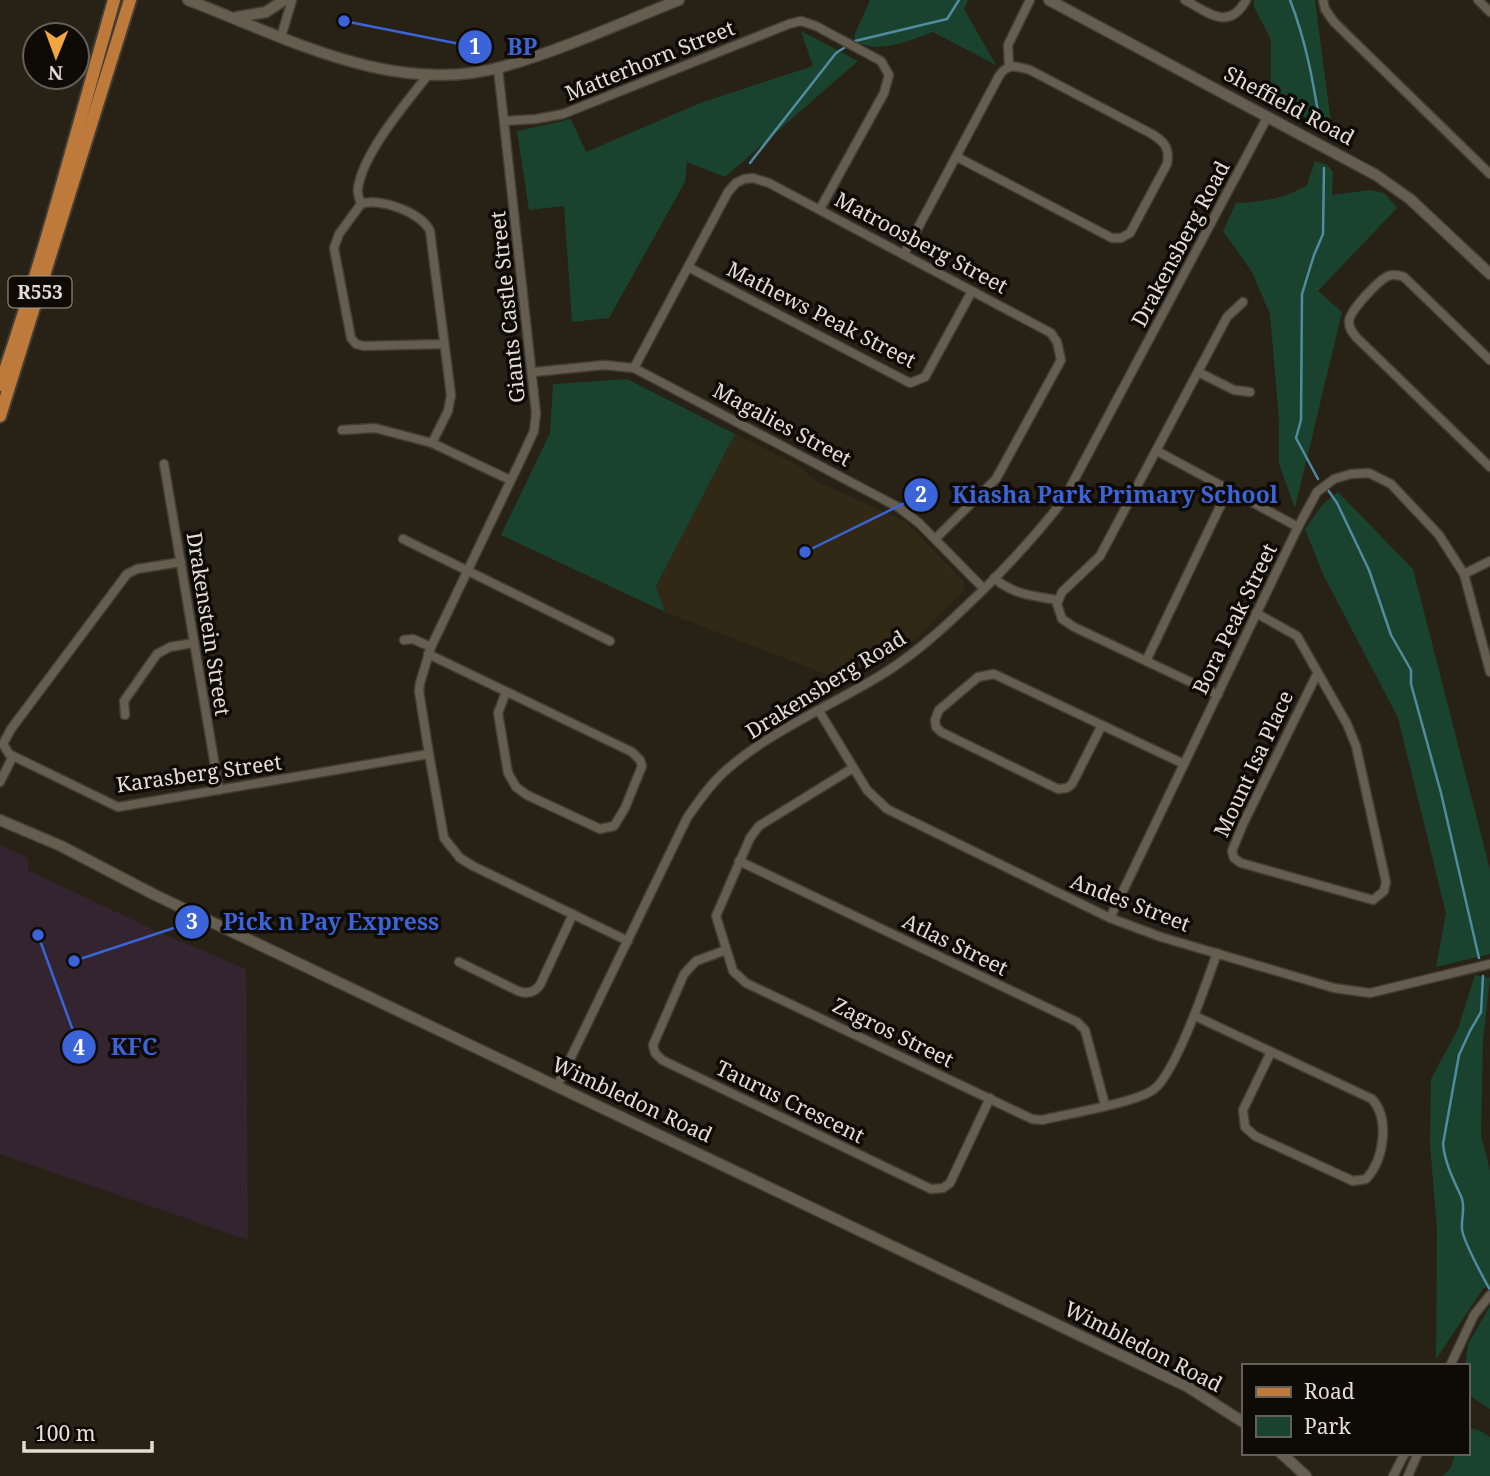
<svg xmlns="http://www.w3.org/2000/svg" width="1490" height="1476" font-family="'Noto Serif',serif">
	<style>
		.commercial { fill: #332430 }
		.built { fill: #322816 }
		.green { fill: #1a432f }
		.lines { fill: none; stroke-linecap: round; stroke-linejoin: round }
		.stream { stroke: #508b9f; stroke-width: 2.5 }
		.minor-casing { stroke: #433e35; stroke-width: 11 }
		.tertiary-casing { stroke: #433e35; stroke-width: 13 }
		.primary-casing { stroke: #433e35; stroke-width: 16 }
		.minor { stroke: #655e50; stroke-width: 8 }
		.tertiary { stroke: #655e50; stroke-width: 10 }
		.primary { stroke: #be7a3b; stroke-width: 12 }
		.labels { text-anchor: middle; stroke-width: 7; stroke-linejoin: round; paint-order: stroke }
		.shield { fill: #0e0b07; stroke: #a29f98; stroke-width: 2 }
		.shield-label { font-size: 19px; font-weight: bold; fill: #e2ded6 }
		.street-label { font-size: 21px; fill: #e2ded6; stroke: #0e0b07 }
		.leader { fill: none; stroke: #3b64d8; stroke-width: 2.5 }
		.callout-dot { fill: #3b64d8; stroke: #0e0b07; stroke-width: 2.5 }
		.mark-label { font-size: 21px; text-anchor: middle; font-weight: bold; fill: #fff }
		.callout-label { font-size: 23px; text-anchor: middle; font-weight: bold; fill: #3b64d8; stroke: #0e0b07; stroke-width: 7; stroke-linejoin: round; paint-order: stroke }
	</style>
	<rect width="100%" height="100%" fill="#282116"/>
	<polygon class="commercial" points="0,845 28,858 28,870 152,929 246,969 248,1240 0,1154"/>
	<polygon class="built" points="735,434 796,464 816,481 906,522 964,582 964,590 914,640 862,668 851,667 844,681 665,612 656,586"/>
	<g class="green">
		<path d="M870,0H968L964,9L996,65L933,32C909,40 880,55 855,41L854,36Z"/>
		<polygon points="1254,0 1315,0 1332,131 1271,100 1271,40 1254,7"/>
		<polygon points="801,31 858,61 725,177 687,162 685,182 609,318 572,322 564,206 529,210 517,131 571,119 586,152 700,103 813,66"/>
		<path d="M1315,161L1327,165L1333,172L1332,195L1370,190L1384,193L1397,208L1318,291L1342,312L1295,508L1279,464V420L1270,314L1252,272L1223,231L1236,203C1262,202 1284,199 1307,185Z"/>
		<polygon points="627,379 735,434 656,586 665,612 501,535 550,433 553,384"/>
		<polygon points="1338,492 1413,569 1490,870 1490,954 1436,967 1446,913 1398,718 1323,574 1305,529 1322,505"/>
		<polygon points="1475,975 1490,978 1483,1041 1481,1135 1490,1171 1490,1285 1483,1289 1436,1359 1437,1230 1430,1144 1431,1079 1458,1029"/>
		<polygon points="1490,1306 1490,1409 1467,1394 1467,1366 1465,1366 1468,1344"/>
		<polygon points="1467,1428 1479,1430 1490,1437 1490,1476 1443,1476 1451,1467 1455,1453 1467,1453"/>
	</g>
	<g class="lines">
		<g class="stream">
			<path d="M1290,0C1306,41 1313,81 1320,124"/>
			<polyline points="855,41 947,19 959,0"/>
			<polyline points="750,163 836,53 847,46"/>
			<polyline points="1318,479 1296,438 1301,420 1302,294 1314,255 1323,234 1324,168"/>
			<polyline points="1328,490 1337,503 1369,570 1391,635 1411,670 1411,684 1441,793 1479,958"/>
			<path d="M1483,976L1481,1012L1470,1031L1459,1055L1443,1144C1445,1163 1453,1179 1461,1196C1466,1207 1461,1218 1462,1229C1463,1241 1483,1277 1490,1290"/>
		</g>
		<defs>
			<g id="minor">
				<path d="M1185,0C1207,12 1229,32 1246,0"/>
				<polyline points="1323,0 1325,9 1334,22 1490,174"/>
				<polyline points="1478,0 1490,12"/>
				<polyline points="281,37 292,0"/>
				<polyline points="1009,67 1008,45 1030,0"/>
				<polyline points="498,68 536,413 534,431 523,455 431,647 420,683 419,691 429,754 444,838 460,858 473,866 628,941"/>
				<polyline points="505,121 536,119 563,114 789,24 801,21 816,26 881,61 889,75 884,93 820,209"/>
				<path d="M361,204C359,198 357,194 358,188C363,153 406,103 428,75"/>
				<path d="M904,254L999,76C1007,63 1017,66 1030,70L1152,134C1165,142 1170,149 1167,164L1130,233L1121,238H1112L957,157"/>
				<polyline points="688,267 910,383 925,377 972,291"/>
				<path d="M1490,360L1404,277C1399,275 1394,274 1388,276C1378,281 1349,311 1349,322C1349,328 1352,332 1356,337L1490,467"/>
				<polyline points="634,368 728,192 736,183 744,179 753,178 769,183 1051,333 1057,342 1061,360 996,479 935,539"/>
				<polyline points="534,372 604,365 634,368 898,507 919,523 984,589"/>
				<polyline points="1198,372 1234,390 1250,392"/>
				<polyline points="342,430 375,428 432,443 510,480"/>
				<path d="M432,443L448,411L451,395L430,231C422,213 380,197 361,204L339,234L334,248L351,338L356,344L364,346L444,344"/>
				<polyline points="1157,451 1298,527"/>
				<polyline points="164,464 219,790"/>
				<polyline points="403,539 610,641"/>
				<polyline points="181,562 137,569 127,574 11,729 3,744 9,754 118,807 429,754"/>
				<polyline points="1464,574 1490,561"/>
				<path d="M994,578C1014,595 1033,596 1058,600"/>
				<polyline points="1256,613 1297,636 1347,724 1356,746 1386,882 1384,891 1373,900 1241,863 1234,858 1232,851 1243,824 1317,674"/>
				<polyline points="404,640 413,639 431,647"/>
				<polyline points="428,654 632,752 640,760 642,766 625,808 614,826 600,829 527,795 516,787 508,773 498,713 506,692"/>
				<polyline points="1146,661 1228,490"/>
				<polyline points="1218,695 1074,627 1062,619 1057,604 1062,592 1100,556 1227,317 1243,302"/>
				<polyline points="819,711 867,790 887,809 1110,918 1161,937 1334,988 1370,993 1490,964"/>
				<polyline points="125,715 124,701 157,654 170,647 193,643"/>
				<polyline points="1102,725 1072,784 1067,788 1058,789 941,732 936,727 935,720 939,710 978,677 994,674 1184,764"/>
				<path d="M853,768L759,826L750,838L716,916L733,971L746,983L1032,1119L1042,1120C1067,1114 1134,1103 1153,1090C1175,1075 1207,982 1217,953"/>
				<polyline points="0,782 13,756"/>
				<polyline points="739,861 1077,1022 1085,1030 1105,1105"/>
				<polyline points="1110,918 1298,527 1317,492 1334,479 1351,474 1369,473 1391,484 1439,535 1464,574 1490,672"/>
				<polyline points="726,950 696,961 684,974 653,1045 655,1053 662,1060 931,1189 943,1188 950,1183 990,1098"/>
				<path d="M459,962L518,991C526,994 534,993 540,985L573,914"/>
				<path d="M1195,1016L1372,1099C1390,1119 1384,1160 1366,1179L1353,1181L1255,1136L1245,1127L1243,1110L1271,1052"/>
				<path d="M557,1086L687,818C698,802 709,786 723,773C767,732 835,704 886,672C922,649 952,620 983,590C1012,561 1039,532 1064,499L1268,116"/>
				<polyline points="1450,1366 1474,1315 1490,1295"/>
				<polyline points="1393,1476 1405,1453"/>
				<polyline points="1408,1476 1418,1453"/>
			</g>
			<g id="tertiary">
				<path d="M188,0C287,38 396,98 505,66C564,49 621,23 679,0"/>
				<polyline points="1049,0 1376,175 1410,199 1490,274"/>
				<polyline points="237,17 266,12 284,0"/>
				<polyline points="0,820 61,846 155,895 1188,1387 1243,1422"/>
				<polyline points="1281,1453 1306,1476"/>
			</g>
			<g id="primary">
				<path d="M0,385C44,258 77,129 114,0"/>
				<polyline points="0,416 130,0"/>
			</g>
		</defs>
		<use href="#minor" class="minor-casing"/>
		<use href="#tertiary" class="tertiary-casing"/>
		<use href="#primary" class="primary-casing"/>
		<use href="#minor" class="minor"/>
		<use href="#tertiary" class="tertiary"/>
		<use href="#primary" class="primary"/>
	</g>
	<g class="labels">
		<rect class="shield" x="8.5" y="276.5" width="63" height="31" rx="5"/>
		<g class="shield-label">
			<text x="40" y="299">R553</text>
		</g>
		<g class="street-label">
			<text transform="translate(650 61) rotate(-22)" y="7">Matterhorn Street</text>
			<text transform="translate(1289 106) rotate(28)" y="7">Sheffield Road</text>
			<text transform="translate(921 243) rotate(28)" y="7">Matroosberg Street</text>
			<text transform="translate(1181 244) rotate(-62)" y="7">Drakensberg Road</text>
			<text transform="translate(508 307) rotate(-96)" y="7">Giants Castle Street</text>
			<text transform="translate(821 315) rotate(27)" y="7">Mathews Peak Street</text>
			<text transform="translate(782 425) rotate(28)" y="7">Magalies Street</text>
			<text transform="translate(1235 619) rotate(-64)" y="7">Bora Peak Street</text>
			<text transform="translate(208 624) rotate(81)" y="7">Drakenstein Street</text>
			<text transform="translate(826 685) rotate(-32)" y="7">Drakensberg Road</text>
			<text transform="translate(1254 764) rotate(-65)" y="7">Mount Isa Place</text>
			<text transform="translate(199 774) rotate(-8)" y="7">Karasberg Street</text>
			<text transform="translate(1130 903) rotate(21)" y="7">Andes Street</text>
			<text transform="translate(955 945) rotate(26)" y="7">Atlas Street</text>
			<text transform="translate(893 1033) rotate(26)" y="7">Zagros Street</text>
			<text transform="translate(632 1100) rotate(25)" y="7">Wimbledon Road</text>
			<text transform="translate(790 1102) rotate(26)" y="7">Taurus Crescent</text>
			<text transform="translate(1143 1347) rotate(27)" y="7">Wimbledon Road</text>
		</g>
	</g>
	<path class="leader" d="M344 21L475 47M805 552L921 495M74 961L192 922M38 935L79 1047"/>
	<g class="callout-dot">
		<circle cx="344" cy="21" r="7"/>
		<circle cx="805" cy="552" r="7"/>
		<circle cx="74" cy="961" r="7"/>
		<circle cx="38" cy="935" r="7"/>
		<circle cx="475" cy="47" r="18"/>
		<circle cx="921" cy="495" r="18"/>
		<circle cx="192" cy="922" r="18"/>
		<circle cx="79" cy="1047" r="18"/>
	</g>
	<g class="mark-label">
		<text x="475" y="54">1</text>
		<text x="921" y="502">2</text>
		<text x="192" y="929">3</text>
		<text x="79" y="1055">4</text>
	</g>
	<g class="callout-label">
		<text x="522" y="55">BP</text>
		<text x="1115" y="503">Kiasha Park Primary School</text>
		<text x="331" y="930">Pick n Pay Express</text>
		<text x="134" y="1055">KFC</text>
	</g>
	<rect x="1242" y="1364" width="228" height="91" fill="#0e0b07" stroke="#635f5a" stroke-width="2"/>
	<rect x="1256" y="1387" width="35" height="10" fill="#be7a3b" stroke="#635f5a" stroke-width="2"/>
	<text x="1304" y="1399" font-size="21" fill="#e2ded6">Road</text>
	<rect x="1256" y="1416" width="35" height="21" fill="#1a432f" stroke="#635f5a" stroke-width="2"/>
	<text x="1304" y="1434" font-size="21" fill="#e2ded6">Park</text>
	<g transform="translate(56 56) rotate(181)"><circle r="33" fill="#0e0b07" stroke="#635f5a" stroke-width="2"/>
	<path d="M0-5L12 26L0 18L-12 26Z" fill="#f2a541"/>
	<text y="-10" font-size="19" font-weight="bold" text-anchor="middle" fill="#e2ded6">N</text>
	</g>
	<path d="M24 1441v10h128v-10" fill="none" stroke="#e2ded6" stroke-width="3.5"/>
	<text x="35" y="1441" font-size="21" fill="#e2ded6" stroke="#0e0b07" stroke-width="5" paint-order="stroke">100 m</text>
</svg>
